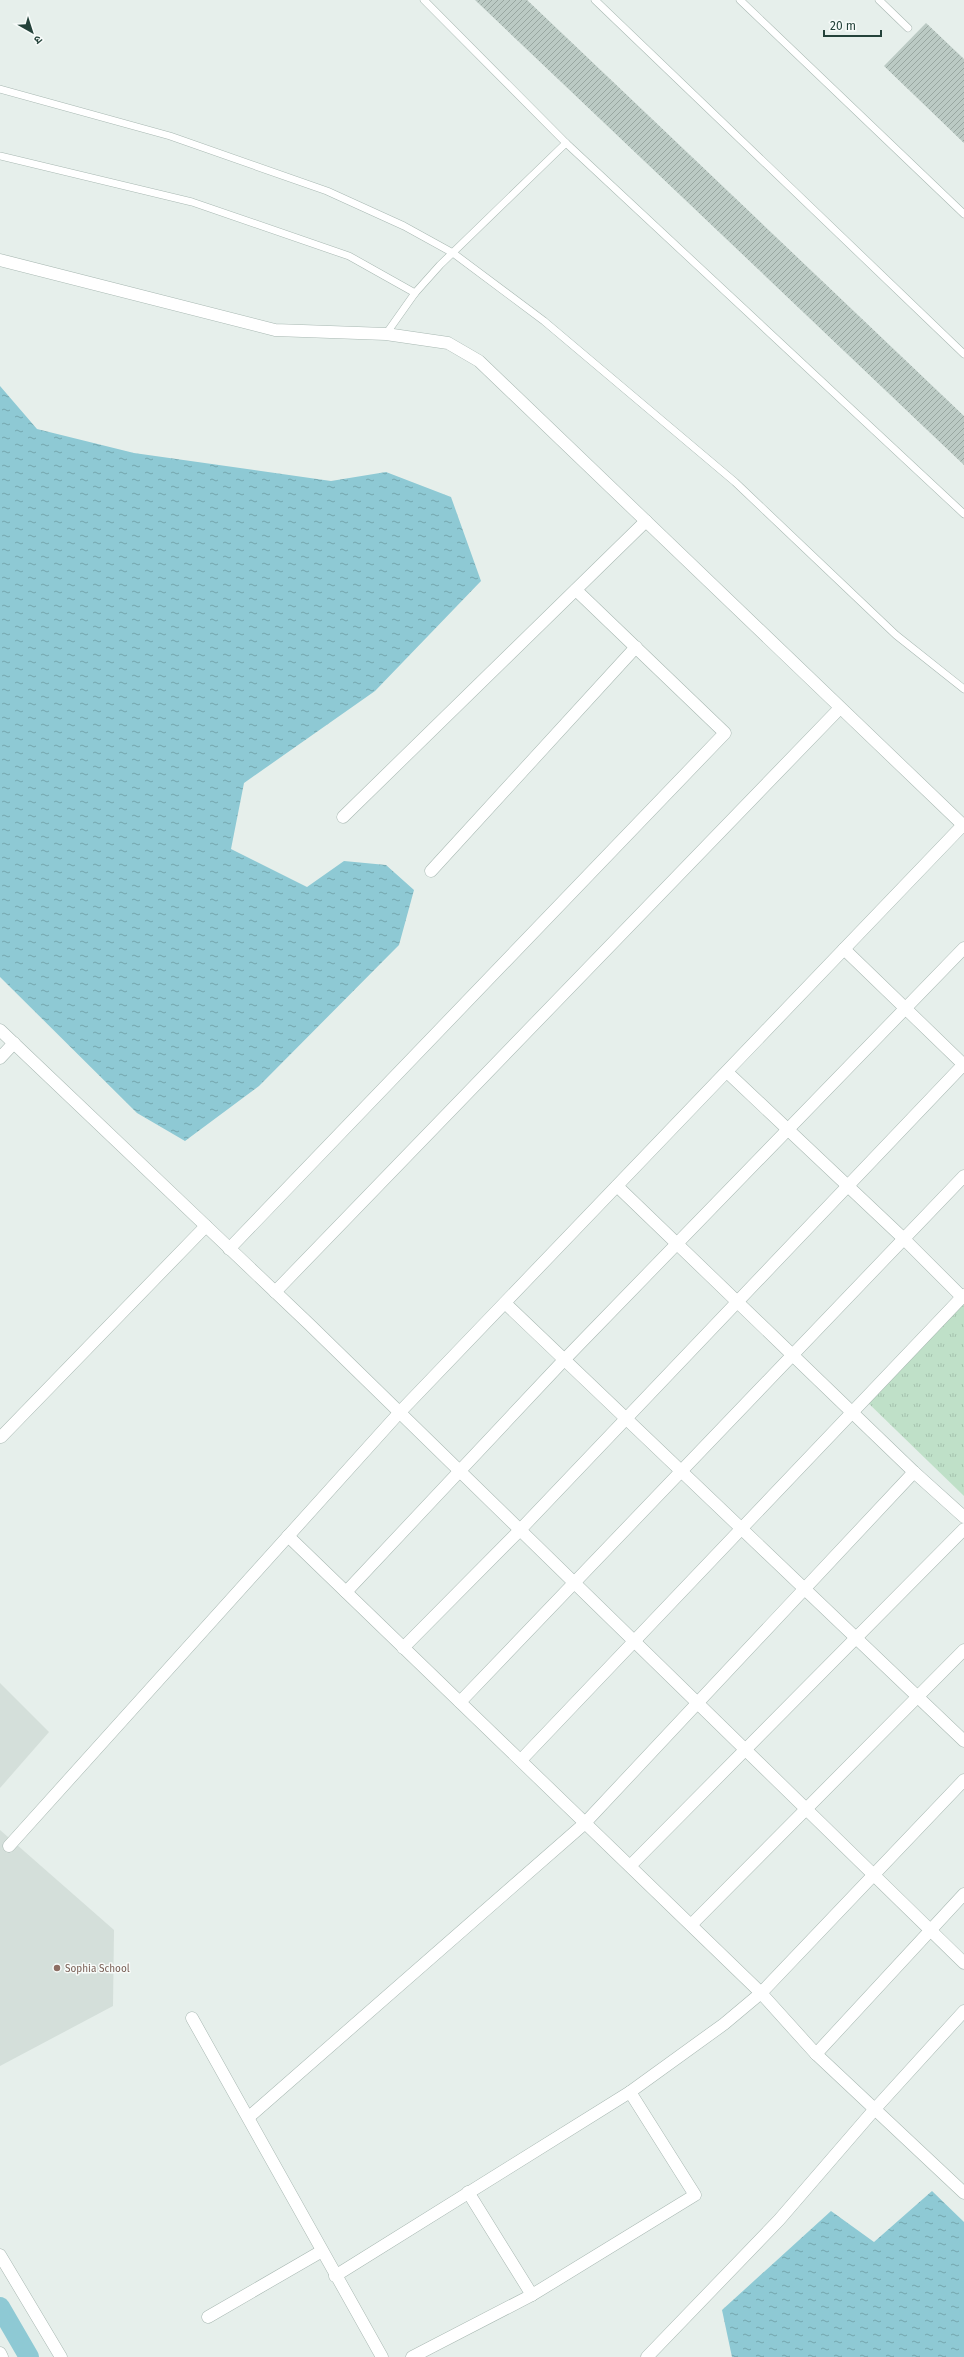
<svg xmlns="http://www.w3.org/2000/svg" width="964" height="2357" font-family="'Fira Sans','Noto Sans Devanagari',sans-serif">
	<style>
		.built { fill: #d4dfda }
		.grass { fill: url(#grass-tufts) }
		.water { fill: url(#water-ripples) }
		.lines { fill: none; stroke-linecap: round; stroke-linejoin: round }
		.canal { stroke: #8ec9d4; stroke-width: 20 }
		.building { fill: url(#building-hatch) }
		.service-casing { stroke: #a8b8b2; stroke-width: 8 }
		.minor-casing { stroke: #a8b8b2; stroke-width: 13 }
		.tertiary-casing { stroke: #a8b8b2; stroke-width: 13 }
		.service { stroke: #fff; stroke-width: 7 }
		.minor { stroke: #fff; stroke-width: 12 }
		.tertiary { stroke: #fff; stroke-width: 12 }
		.education-dot { fill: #8d6e63; stroke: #f7fbf9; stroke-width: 1.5 }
		.labels { text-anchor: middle; stroke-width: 3; stroke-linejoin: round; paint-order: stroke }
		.education-label { font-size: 10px; fill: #785e54; stroke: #f7fbf9; text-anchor: start }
	</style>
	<defs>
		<pattern id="grass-tufts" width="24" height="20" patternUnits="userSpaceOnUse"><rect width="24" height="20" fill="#bfe0c8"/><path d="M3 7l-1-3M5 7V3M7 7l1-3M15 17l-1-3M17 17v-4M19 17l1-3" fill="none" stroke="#a4c1ad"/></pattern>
		<pattern id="water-ripples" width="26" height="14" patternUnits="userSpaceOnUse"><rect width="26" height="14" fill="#8ec9d4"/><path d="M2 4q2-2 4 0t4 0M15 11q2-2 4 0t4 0" fill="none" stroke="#74a5ad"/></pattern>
		<pattern id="building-hatch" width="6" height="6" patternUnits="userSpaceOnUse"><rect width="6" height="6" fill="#bbcac4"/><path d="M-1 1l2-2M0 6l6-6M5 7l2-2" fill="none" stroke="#98a6a0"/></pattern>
	</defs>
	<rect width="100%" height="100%" fill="#e6efeb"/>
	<g class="built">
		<polygon points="0,1683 49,1732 0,1788"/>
		<polygon points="0,1830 114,1930 113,2006 0,2066"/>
	</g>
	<polygon class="grass" points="964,1290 964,1496 861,1396"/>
	<g class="water">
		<polygon points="0,386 37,429 134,453 331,481 386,472 451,497 481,581 375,691 244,783 231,849 307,887 344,861 386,865 414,890 399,945 259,1086 185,1141 137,1113 0,977"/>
		<polygon points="932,2191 964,2222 964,2357 732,2357 722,2310 831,2211 874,2242"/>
	</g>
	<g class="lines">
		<polyline class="canal" points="0,2307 29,2357"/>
	</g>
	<g class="building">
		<polygon points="475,0 527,0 964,416 964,465"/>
		<polygon points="926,23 964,59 964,143 884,66"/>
	</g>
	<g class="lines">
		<defs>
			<g id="service">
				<polyline points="424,0 566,143 964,514"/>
				<polyline points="595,0 964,354"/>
				<polyline points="740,0 964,214"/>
				<polyline points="879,0 908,28"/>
				<polyline points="0,89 170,136 327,191 404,226 453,253 544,321 735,482 896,635 964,689"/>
				<polyline points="0,156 192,202 349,256 415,293"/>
				<polyline points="386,334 415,293 440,265 566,143"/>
			</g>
			<g id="minor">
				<polyline points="343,817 646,521"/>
				<polyline points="431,871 636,647"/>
				<polyline points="844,949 964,1065"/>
				<polyline points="0,1030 310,1325 964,1963"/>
				<polyline points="0,1058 14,1043"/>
				<polyline points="727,1072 904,1239 962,1297"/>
				<polyline points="617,1186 914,1472 964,1517"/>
				<polyline points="229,1249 725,733 576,590"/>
				<polyline points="275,1292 840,708"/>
				<polyline points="505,1303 964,1741"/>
				<polyline points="1,1437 206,1226"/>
				<polyline points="288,1536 761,1993 816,2054 964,2193"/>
				<polyline points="346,1592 564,1360 964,948"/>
				<polyline points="403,1648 519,1531 964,1064"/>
				<polyline points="460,1702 964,1176"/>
				<polyline points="521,1760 964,1295"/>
				<polyline points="9,1846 399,1413 963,825"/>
				<polyline points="630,1866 964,1529"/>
				<polyline points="691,1925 964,1650"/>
				<polyline points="192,2018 382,2357"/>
				<polyline points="816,2054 964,1894"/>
				<polyline points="249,2117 584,1824 914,1472"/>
				<polyline points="468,2192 532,2295"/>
				<polyline points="335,2276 630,2092 724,2024 761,1993 964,1780"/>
				<polyline points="208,2317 322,2251"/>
				<polyline points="0,2353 2,2357"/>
				<polyline points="412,2357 532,2295 695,2195 630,2092"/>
				<polyline points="647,2357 779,2220 874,2110 964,2011"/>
			</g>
			<g id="tertiary">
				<polyline points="0,260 275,330 386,334 448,343 479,361 964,826"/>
				<polyline points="0,2255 61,2357"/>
			</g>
		</defs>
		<use href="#service" class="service-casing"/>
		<use href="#minor" class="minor-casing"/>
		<use href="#tertiary" class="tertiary-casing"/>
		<use href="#service" class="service"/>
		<use href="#minor" class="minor"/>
		<use href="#tertiary" class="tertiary"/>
	</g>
	<circle class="education-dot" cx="57" cy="1968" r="4"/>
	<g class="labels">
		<g class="education-label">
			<text x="65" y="1972">Sophia School</text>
		</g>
	</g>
	<g transform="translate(32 32) rotate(141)" stroke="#f7fbf9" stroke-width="3" paint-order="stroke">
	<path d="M0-3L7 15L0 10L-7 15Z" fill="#24423a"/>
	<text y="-6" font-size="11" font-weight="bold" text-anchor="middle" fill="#24423a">उ</text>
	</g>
	<path d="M824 30v6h57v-6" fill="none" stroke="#24423a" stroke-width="2"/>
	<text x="830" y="30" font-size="12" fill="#24423a" stroke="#f7fbf9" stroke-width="3" paint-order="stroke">20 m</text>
</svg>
